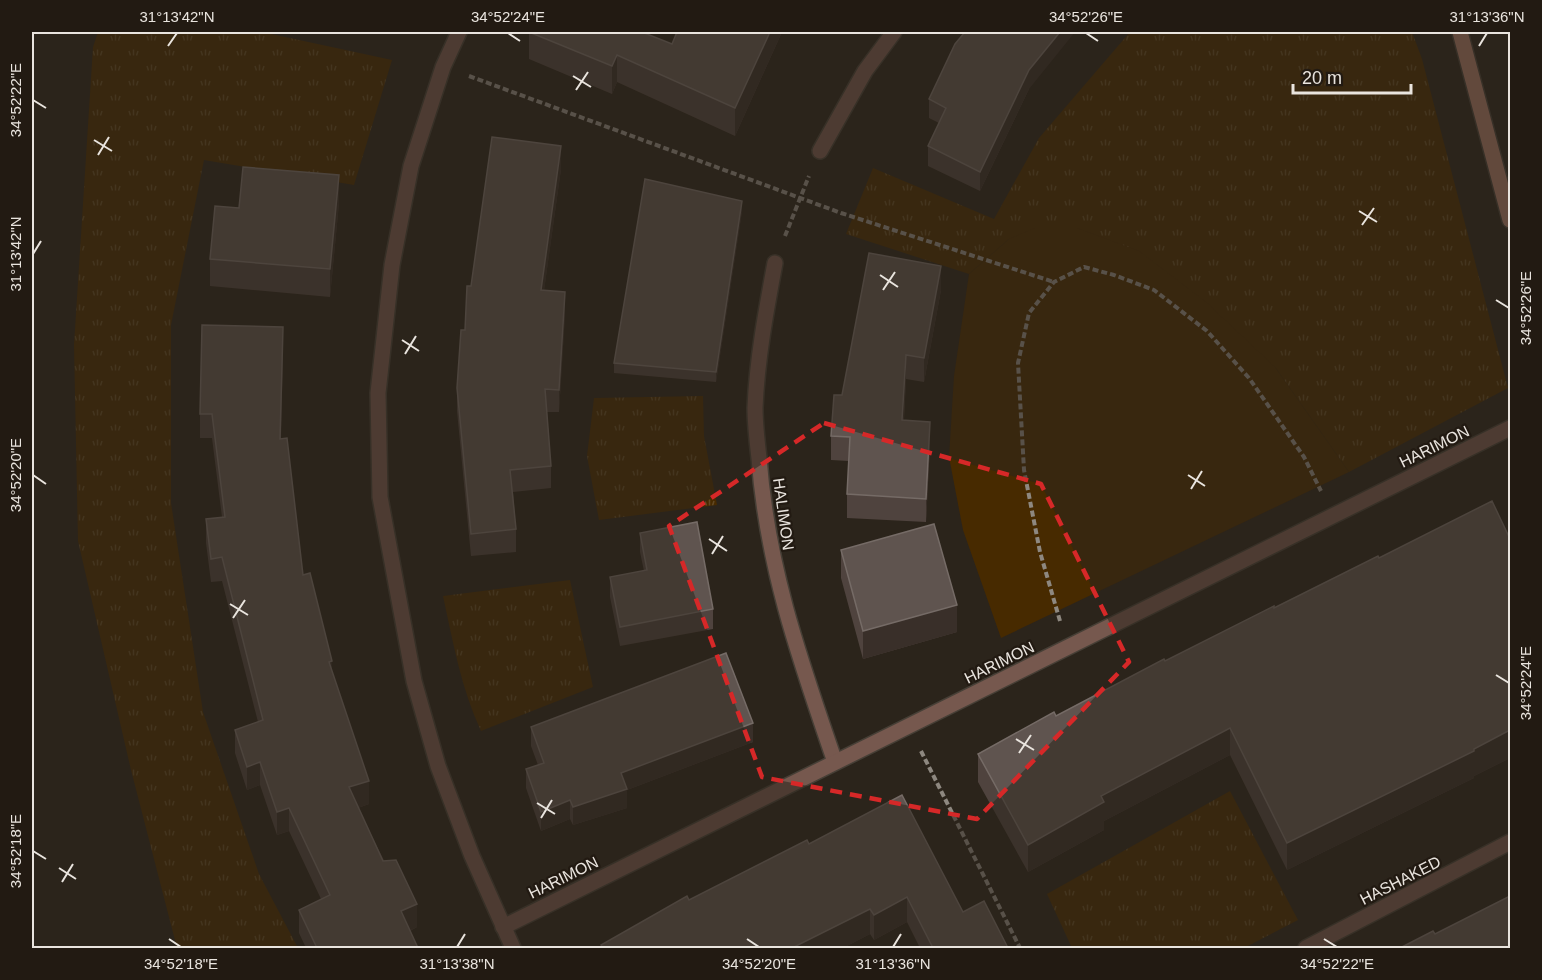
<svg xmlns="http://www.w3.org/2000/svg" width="1542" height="980" font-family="Helvetica,sans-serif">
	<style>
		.grass { fill: url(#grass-tufts) }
		.green { fill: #472a00 }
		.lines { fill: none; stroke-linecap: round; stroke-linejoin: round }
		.street-casing { stroke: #463f36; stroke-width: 18 }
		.secondary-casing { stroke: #463f36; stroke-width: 18 }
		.path { stroke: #8e8880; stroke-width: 4; stroke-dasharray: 6 3; stroke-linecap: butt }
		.street { stroke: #76584e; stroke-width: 15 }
		.secondary { stroke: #a47565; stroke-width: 15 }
		.wall { fill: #4f433e }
		.shaded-wall { fill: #392f29 }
		.building { fill: #5f544f; stroke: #756b66; stroke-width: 1.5 }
		.marked { fill: none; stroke: #d62828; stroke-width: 4.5; stroke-dasharray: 12 8; stroke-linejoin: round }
		.ticks { fill: none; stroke: #e9e4de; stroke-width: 2 }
		.labels { text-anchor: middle; stroke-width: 4.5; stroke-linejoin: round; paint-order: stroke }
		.street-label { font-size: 16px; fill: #e9e4de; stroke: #221a12 }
		.neatline { fill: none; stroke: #e9e4de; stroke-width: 2 }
		.ticks-label { font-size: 15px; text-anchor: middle; fill: #e9e4de }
	</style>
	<defs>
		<pattern id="grass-tufts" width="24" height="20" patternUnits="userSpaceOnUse" patternTransform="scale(1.5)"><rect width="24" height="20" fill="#472a00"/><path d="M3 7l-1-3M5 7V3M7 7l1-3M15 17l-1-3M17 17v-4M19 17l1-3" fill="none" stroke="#624925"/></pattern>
	</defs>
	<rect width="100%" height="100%" fill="#2b241b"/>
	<g class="grass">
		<polygon points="98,32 262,32 392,60 354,185 204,160 171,325 171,503 203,712 259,874 298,948 177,948 131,770 78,541 74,345 93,47"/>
		<polygon points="1130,32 1412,32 1422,59 1508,388 1349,472 1275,367 1009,239 969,274 846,234 873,168 994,219 1039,138"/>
		<polygon points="703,396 704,436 717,505 599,520 587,456 594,398"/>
		<path d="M570,580L593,687L481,731C461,688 453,642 443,596Z"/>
		<polygon points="1230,791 1298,920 1244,948 1072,948 1047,894"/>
	</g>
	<polygon class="green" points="1035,228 1077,228 1139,251 1206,302 1275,367 1349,472 1001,638 963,530 949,457 954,376 969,274 1009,239"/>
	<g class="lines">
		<defs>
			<g id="street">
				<polyline points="459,32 443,67 411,166 392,265 378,393 380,497 414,681 438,766 472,856 513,948"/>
				<polyline points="820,151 865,71 894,32"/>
				<path d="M775,263C766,311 757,359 755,408C755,424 757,441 759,458C767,567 800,660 835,762"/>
				<polyline points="503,927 1510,428"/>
				<polyline points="1306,948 1510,842"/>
			</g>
			<polyline id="secondary" points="1460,32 1510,220"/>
		</defs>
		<use href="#street" class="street-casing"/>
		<use href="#secondary" class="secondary-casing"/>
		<g class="path">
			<polyline points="469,76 841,213 1054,282"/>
			<polyline points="785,236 809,176"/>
			<polyline points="1060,621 1040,552 1024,470 1018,363 1029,313 1054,282 1084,267 1114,275 1154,290 1207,331 1249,378 1304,457 1321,491"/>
			<polyline points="921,751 1020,948"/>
		</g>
		<use href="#street" class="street"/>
		<use href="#secondary" class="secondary"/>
	</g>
	<g class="wall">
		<polygon points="529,32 672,44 677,32 782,32 735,136 617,82 612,94 529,59"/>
		<polygon points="1029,89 980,191 928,166 928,146 939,123 929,118 929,99"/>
		<polygon points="561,169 544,290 565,314 559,412 547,412 551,466 551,488 513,492 516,529 516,552 471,556 457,411 457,388 465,330"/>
		<polygon points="339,203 330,297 210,286 210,259 239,208"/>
		<polygon points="742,211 716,382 614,373 614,363"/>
		<polygon points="941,290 924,382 906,379 904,420 930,445 926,522 847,518 847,494 849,461 831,460 831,436 842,395"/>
		<polygon points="283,350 281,439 303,575 332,673 369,804 358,808 417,927 410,931 418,948 306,948 299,933 299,910 321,899 289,831 277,835 260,785 247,790 235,753 235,730 258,722 222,581 211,582 206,543 206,519 222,517 212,438 200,438 200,414"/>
		<polygon points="640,533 713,609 713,629 620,646 610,597 610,577 644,571 640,552"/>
		<polygon points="1510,539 1510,758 1474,776 1474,778 1287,870 1230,755 1104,821 1104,830 1028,872 978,782 978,754 1056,716 1165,661 1379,558"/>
		<polygon points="841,550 957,632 863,659 841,578"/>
		<polygon points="531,727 753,742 627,790 627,808 573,825 570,819 541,831 526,788 526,769 538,765 531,746"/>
		<polygon points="809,844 963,912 1008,948 920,948 907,922 874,940 870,934 843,948 601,948 601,945 689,900"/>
	</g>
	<g class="shaded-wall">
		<polygon points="770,32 782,32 735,136 735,108"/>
		<polygon points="1060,32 1075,32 1029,89 980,191 980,172 1029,70"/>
		<polygon points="617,55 617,82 612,94 612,66"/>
		<polygon points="561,146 561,169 541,313 541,290"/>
		<polygon points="339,175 339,203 330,297 330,269"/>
		<polygon points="742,201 742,211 716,382 716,372"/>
		<polygon points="941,266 941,290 924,382 924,358"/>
		<polygon points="565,292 565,314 559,412 559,390"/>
		<polygon points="906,355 906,379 902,444 902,420"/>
		<polygon points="930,422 930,445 926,522 926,499"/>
		<polygon points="957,605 957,632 863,659 863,631"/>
		<polygon points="332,661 332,684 329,662"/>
		<polygon points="753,723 753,742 627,790 627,808 573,825 573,807 621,773"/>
		<polygon points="1230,728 1230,755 1104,821 1104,830 1028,872 1028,845 1101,796"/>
		<polygon points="1510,730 1510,758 1474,776 1474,778 1287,870 1287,843"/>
		<polygon points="260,762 260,785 247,790 247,767"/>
		<polygon points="369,781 369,804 349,811 349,787"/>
		<polygon points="570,800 570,819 541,831 541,812"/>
		<polygon points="289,808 289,831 277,835 277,812"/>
		<polygon points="907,897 907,922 874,940 874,915"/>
		<polygon points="417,904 417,927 401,935 401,911"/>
		<polygon points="870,909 870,934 843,948 792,948"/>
	</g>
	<g class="building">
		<polygon points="529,32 642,32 672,44 677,32 770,32 735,108 617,55 612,66"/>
		<polygon points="965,32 1060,32 1029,70 980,172 928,146 946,108 929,99 955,44"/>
		<polygon points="492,137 561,146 541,290 565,292 559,390 545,389 551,466 510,470 516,529 471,534 457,388 461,330 465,330 467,286 471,286"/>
		<polygon points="243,167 339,175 330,269 210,259 215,206 239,208"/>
		<polygon points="645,179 742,201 716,372 614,363"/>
		<polygon points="869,253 941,266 924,358 906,355 902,420 930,422 926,499 847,494 850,437 831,436 834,395 842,395"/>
		<polygon points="202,325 283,327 280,439 287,438 303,575 310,573 332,661 329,662 369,781 349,787 383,861 396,860 417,904 401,911 418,948 317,948 299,910 330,895 289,808 277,812 260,762 247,767 235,730 263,720 222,557 211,559 206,519 225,517 212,414 200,414"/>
		<polygon points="1492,501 1510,539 1510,730 1474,749 1474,751 1287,843 1230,728 1101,796 1104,802 1028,845 978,754 1054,712 1056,716 1164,659 1165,661 1274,606 1274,608 1378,556 1379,558"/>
		<polygon points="697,522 713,609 620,627 610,577 647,570 640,533"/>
		<polygon points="934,524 957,605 863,631 841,550"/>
		<polygon points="726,653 753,723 621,773 627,789 573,807 570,800 541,812 526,769 544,763 531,727"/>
		<polygon points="902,795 963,912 984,901 1008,948 933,948 907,897 874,915 870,909 792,948 603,948 601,945 687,896 689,900 807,840 809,844"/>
		<polygon points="1510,896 1510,948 1400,948 1433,931 1435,934"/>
	</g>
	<path d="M0 0H1542V980H0ZM824,423L1041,484L1129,662L977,819L762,777L669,526Z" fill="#2b241b" fill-opacity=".55" fill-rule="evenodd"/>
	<path class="marked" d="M824,423L1041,484L1129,662L977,819L762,777L669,526Z"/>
	<path class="ticks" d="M508,33L520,41M1086,33L1098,41M168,46L177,33M1479,46L1487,33M573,76L591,87M576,90L588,72M33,100L46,108M94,140L112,151M98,155L109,137M1359,211L1377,222M1362,225L1374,208M33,254L41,241M880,275L898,287M883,290L895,272M1496,300L1509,308M402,340L419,351M405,354L416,336M33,475L46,484M1188,475L1205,486M1191,489L1202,471M709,539L727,551M712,554L723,536M230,604L248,615M233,618L245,600M1496,675L1509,683M1016,739L1034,750M1019,753L1031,735M537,803L555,814M541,818L552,800M33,851L46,859M59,868L76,879M62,882L73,864M169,939L181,947M747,939L759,947M1324,939L1337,947M457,947L465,934M893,947L901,934"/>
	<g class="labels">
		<g class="street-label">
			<text transform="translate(1434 446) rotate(-26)" y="6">HARIMON</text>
			<text transform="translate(784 514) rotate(82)" y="6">HALIMON</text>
			<text transform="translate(999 662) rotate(-26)" y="6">HARIMON</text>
			<text transform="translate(563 877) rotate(-26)" y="6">HARIMON</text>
			<text transform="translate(1400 880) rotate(-27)" y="6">HASHAKED</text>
		</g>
	</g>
	<rect width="1542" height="980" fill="none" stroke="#221a12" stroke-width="66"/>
	<path d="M1293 84v9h118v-9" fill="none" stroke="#e9e4de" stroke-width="3"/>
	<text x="1302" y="84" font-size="18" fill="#e9e4de" stroke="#221a12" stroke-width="4.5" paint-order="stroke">20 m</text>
	<rect x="33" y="33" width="1476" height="914" class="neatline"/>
	<g class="ticks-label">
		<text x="177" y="22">31°13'42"N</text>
		<text x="508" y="22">34°52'24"E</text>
		<text x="1086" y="22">34°52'26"E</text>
		<text x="1487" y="22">31°13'36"N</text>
		<text transform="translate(16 100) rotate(-90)" y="5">34°52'22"E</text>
		<text transform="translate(16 254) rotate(-90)" y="5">31°13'42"N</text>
		<text transform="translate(1526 308) rotate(-90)" y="5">34°52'26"E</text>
		<text transform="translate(16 475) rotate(-90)" y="5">34°52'20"E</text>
		<text transform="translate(1526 683) rotate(-90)" y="5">34°52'24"E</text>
		<text transform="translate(16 851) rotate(-90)" y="5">34°52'18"E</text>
		<text x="181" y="969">34°52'18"E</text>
		<text x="457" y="969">31°13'38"N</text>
		<text x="759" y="969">34°52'20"E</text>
		<text x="893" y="969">31°13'36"N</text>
		<text x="1337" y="969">34°52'22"E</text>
	</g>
</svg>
